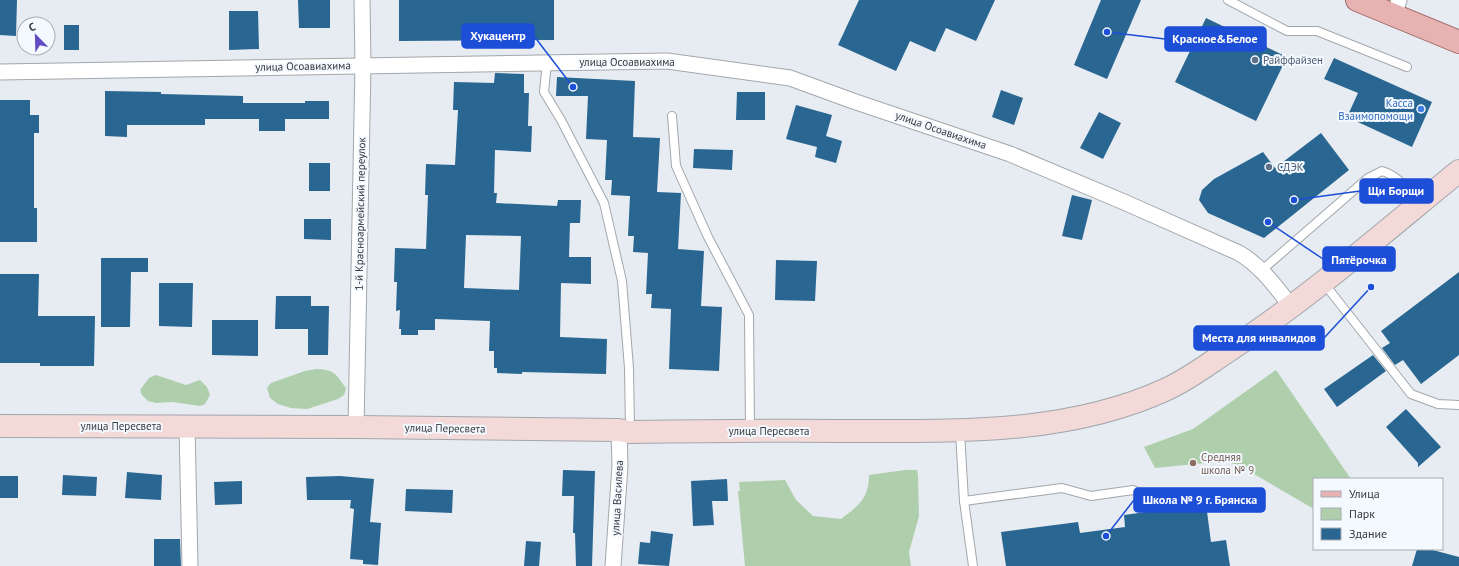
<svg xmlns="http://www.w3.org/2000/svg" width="1459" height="566" font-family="'PT Sans',sans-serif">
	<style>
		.green { fill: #aeceac }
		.building { fill: #296692; fill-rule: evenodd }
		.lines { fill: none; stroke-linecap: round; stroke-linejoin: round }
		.service-casing { stroke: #a2a7ac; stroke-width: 10 }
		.minor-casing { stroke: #a2a7ac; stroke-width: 17 }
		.secondary-casing { stroke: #a2a7ac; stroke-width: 24 }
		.primary-casing { stroke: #9f6867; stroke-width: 24 }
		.service { stroke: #fff; stroke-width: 8 }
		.minor { stroke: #fff; stroke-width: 15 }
		.secondary { stroke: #f3d9d8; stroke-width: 22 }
		.primary { stroke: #e6b3b2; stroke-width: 22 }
		.service-dot { fill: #5c6f8a; stroke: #f3f9ff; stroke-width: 1.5 }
		.shop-dot { fill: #3f7fe0; stroke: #f3f9ff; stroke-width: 1.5 }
		.education-dot { fill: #8d6e63; stroke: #f3f9ff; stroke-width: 1.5 }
		.labels { text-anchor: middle; stroke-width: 4; stroke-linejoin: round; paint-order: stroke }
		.service-label { font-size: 11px; fill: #4e5e75; stroke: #f3f9ff; text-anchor: start }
		.street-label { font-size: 11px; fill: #383a3c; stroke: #f3f9ff }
		.shop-label { font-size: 11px; fill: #366cbe; stroke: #f3f9ff; text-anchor: end }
		.education-label { font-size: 11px; fill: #785e54; stroke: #f3f9ff; text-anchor: start }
		.leader { fill: none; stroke: #1d4ed8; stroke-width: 1.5 }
		.callout-dot { fill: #1d4ed8; stroke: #f3f9ff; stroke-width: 1.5 }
		.callout { fill: #1d4ed8; stroke: #1d4ed8; stroke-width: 1.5 }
		.callout-label { font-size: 12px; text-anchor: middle; font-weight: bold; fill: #fff }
	</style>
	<rect width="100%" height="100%" fill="#e6ecf1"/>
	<g class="green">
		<path d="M317,369C336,370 336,375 346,388L344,395L338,399L307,409L291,408L278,404L270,398L267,388L271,383L305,371Z"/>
		<polygon points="1276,370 1351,479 1314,479 1314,509 1240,466 1225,461 1155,468 1144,447 1193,429"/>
		<polygon points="156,375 186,385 200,380 207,387 210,395 205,404 200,406 172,402 156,403 148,401 142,395 140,390 149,378"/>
		<path d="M905,470H917L918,475L919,516L909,552L911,566H745L738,491H740L739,482L785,480L796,500L813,516L841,519C858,506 869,499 869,475Z"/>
	</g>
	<g class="building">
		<polygon points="0,0 17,0 16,36 0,35"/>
		<polygon points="298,0 330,0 330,28 299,28"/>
		<polygon points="399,0 554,0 554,40 399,41"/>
		<polygon points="859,0 995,0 976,41 946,28 935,52 910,41 896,71 838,45"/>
		<polygon points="1101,0 1141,0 1107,79 1074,65"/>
		<polygon points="229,11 258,11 259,49 229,50"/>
		<polygon points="1206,18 1287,57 1256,121 1175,82"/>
		<rect x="64" y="25" width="15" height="25"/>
		<polygon points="1334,58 1432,102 1412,147 1347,117 1358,93 1324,79"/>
		<path d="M495,73L524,74V93H529L528,126H532L531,152L495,150L494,193H497L496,203L557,206L558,200H581L580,223H570L569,257H591V284L561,283L560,337L607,339L606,374L522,372V374L497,373V368H494V351H489L490,321L435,319V330H418V335H401V329H399L400,310L396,311L397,282H394L395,248L426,249L428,195H425L426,164L455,165L458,110H453L454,82L494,83ZM466,235L521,236L519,290L464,288Z"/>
		<polygon points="557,77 635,81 633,137 660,138 657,192 681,193 678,249 704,251 701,306 722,307 719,371 669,369 671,309 651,308 652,294 646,294 648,253 633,252 634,236 628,236 630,196 611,195 612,180 605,180 607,140 586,139 588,96 556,96"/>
		<polygon points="1001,90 1023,98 1014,125 992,117"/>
		<polygon points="105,91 161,92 161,94 243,96 243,103 305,103 305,101 329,101 329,119 285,119 285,131 259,131 259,119 205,119 205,125 127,125 127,137 105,136"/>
		<polygon points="737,92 765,92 765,120 736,120"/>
		<polygon points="0,100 30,100 30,115 39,115 39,133 34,133 34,208 37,208 37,242 0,242"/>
		<polygon points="796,105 832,115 826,136 842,141 836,163 815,157 817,147 786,139"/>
		<polygon points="1099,112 1121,123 1103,159 1080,148"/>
		<polygon points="1321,133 1349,170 1264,238 1208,213 1199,200 1202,190 1214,179 1263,152 1275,168"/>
		<polygon points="694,149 733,150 732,170 693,168"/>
		<rect x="309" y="163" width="21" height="28"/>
		<polygon points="1072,195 1092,200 1082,240 1062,236"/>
		<polygon points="304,219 331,219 331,240 304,239"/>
		<polygon points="101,258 148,258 148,272 131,272 130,327 101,327"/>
		<polygon points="776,260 817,261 815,301 775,300"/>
		<polygon points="1459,272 1459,355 1421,384 1403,360 1395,365 1382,348 1390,343 1381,331"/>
		<polygon points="0,274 39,274 38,316 95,316 94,366 40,366 40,363 0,363"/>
		<polygon points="159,283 193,283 192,327 159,326"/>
		<polygon points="276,296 311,296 311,306 329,306 328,355 308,355 308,329 275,329"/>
		<polygon points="212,320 258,320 258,356 212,355"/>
		<polygon points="1373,355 1386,371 1337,407 1324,389"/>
		<polygon points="1406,409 1441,447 1418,467 1418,463 1386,427"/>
		<polygon points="563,470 595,471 592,566 576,566 575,533 573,533 574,496 562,496"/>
		<polygon points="127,472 162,475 161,500 125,498"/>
		<polygon points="63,475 97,477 96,496 62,495"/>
		<rect x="0" y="476" width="18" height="22"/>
		<polygon points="340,476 374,479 370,522 381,523 378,565 363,564 363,560 350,559 354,509 350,508 351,500 307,500 306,477"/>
		<polygon points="727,479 728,501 712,501 714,525 693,526 691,481"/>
		<polygon points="242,481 242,504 215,505 214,482"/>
		<polygon points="406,489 453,490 452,513 405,511"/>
		<polygon points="1206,504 1211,542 1226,540 1230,566 1006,566 1001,532 1078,522 1080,533 1125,527 1124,515"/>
		<polygon points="651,531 673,534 669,566 638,564 640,542 650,543"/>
		<polygon points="154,539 180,539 181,566 154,566"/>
		<polygon points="526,541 541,542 539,566 524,566"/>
		<polygon points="1417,549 1429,549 1459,557 1459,566 1412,566"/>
	</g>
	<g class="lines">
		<defs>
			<g id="service">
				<polyline points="1228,0 1287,31 1317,31 1407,67"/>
				<polyline points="547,62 544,92 561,120 604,203 622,281 629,368 630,431"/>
				<polyline points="672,116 676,166 708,237 749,315 750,430"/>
				<path d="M1262,270L1368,178L1382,171C1399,176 1408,190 1420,203"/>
				<polyline points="1323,282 1411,394 1438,404 1459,405"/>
				<polyline points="960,432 964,501 973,566"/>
				<polyline points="964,501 1062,488 1091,496 1133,490 1148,498"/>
			</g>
			<g id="minor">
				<polyline points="1394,16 1399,0"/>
				<path d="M0,72L667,61L790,78L853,101L1010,154L1124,202L1239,253C1261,266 1275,286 1291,306"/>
				<polyline points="187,426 190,566"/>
				<polyline points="356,427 363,65 362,0"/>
				<polyline points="613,566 620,466 619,430"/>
			</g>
			<path id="secondary" d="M0,426L356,427L619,430L630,432C703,431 776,430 849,431C955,431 1068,435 1167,389C1187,380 1207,365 1225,353C1308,299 1383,233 1459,171"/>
			<polyline id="primary" points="1357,0 1459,42"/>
		</defs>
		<use href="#service" class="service-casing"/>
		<use href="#minor" class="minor-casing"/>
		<use href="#secondary" class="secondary-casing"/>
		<use href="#primary" class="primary-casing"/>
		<use href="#service" class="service"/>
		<use href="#minor" class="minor"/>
		<use href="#secondary" class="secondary"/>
		<use href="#primary" class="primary"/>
	</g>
	<g class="service-dot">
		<circle cx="1255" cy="60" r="4"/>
		<circle cx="1269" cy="167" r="4"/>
	</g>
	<circle class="shop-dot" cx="1421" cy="109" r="4"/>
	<circle class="education-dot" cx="1193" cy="463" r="4"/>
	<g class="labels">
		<g class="service-label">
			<text x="1263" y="64">Райффайзен</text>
			<text x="1277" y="171">СДЭК</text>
		</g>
		<g class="street-label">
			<text x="627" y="66">улица Осоавиахима</text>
			<text transform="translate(303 66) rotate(-1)" y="4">улица Осоавиахима</text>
			<text transform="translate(941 130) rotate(19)" y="4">улица Осоавиахима</text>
			<text transform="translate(360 214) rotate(-89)" y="4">1-й Красноармейский переулок</text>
			<text x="121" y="430">улица Пересвета</text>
			<text transform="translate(445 428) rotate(1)" y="4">улица Пересвета</text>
			<text x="769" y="435">улица Пересвета</text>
			<text transform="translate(617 498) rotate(-87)" y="4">улица Василева</text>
		</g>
		<g class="shop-label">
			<text x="1413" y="107">Касса<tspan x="1413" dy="13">Взаимопомощи</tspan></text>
		</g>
		<g class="education-label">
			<text x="1201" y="461">Средняя<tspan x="1201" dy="13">школа № 9</tspan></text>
		</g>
	</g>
	<path class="leader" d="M573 87L534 36M1107 32L1165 39M1294 200L1360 191M1268 222L1323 259M1371 287L1324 338M1106 536L1134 500"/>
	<g class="callout-dot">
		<circle cx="573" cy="87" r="4"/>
		<circle cx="1107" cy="32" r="4"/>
		<circle cx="1294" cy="200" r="4"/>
		<circle cx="1268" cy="222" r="4"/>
		<circle cx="1371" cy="287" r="4"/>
		<circle cx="1106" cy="536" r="4"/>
	</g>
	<g class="callout">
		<rect x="462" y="24" width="72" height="24" rx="4"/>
		<rect x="1165" y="27" width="101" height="24" rx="4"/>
		<rect x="1360" y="179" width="73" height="24" rx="4"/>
		<rect x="1323" y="247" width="72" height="24" rx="4"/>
		<rect x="1194" y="326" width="130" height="24" rx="4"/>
		<rect x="1134" y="488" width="131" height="24" rx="4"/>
	</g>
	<g class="callout-label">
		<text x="498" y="40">Хукацентр</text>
		<text x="1215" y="43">Красное&amp;Белое</text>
		<text x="1396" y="195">Щи Борщи</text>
		<text x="1359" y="264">Пятёрочка</text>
		<text x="1259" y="342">Места для инвалидов</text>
		<text x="1200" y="504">Школа № 9 г. Брянска</text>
	</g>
	<rect x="1313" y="478" width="130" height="72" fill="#f3f9ff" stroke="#a8adb1"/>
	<rect x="1321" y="491" width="20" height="6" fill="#e6b3b2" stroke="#a8adb1"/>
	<text x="1349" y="498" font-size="12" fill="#383a3c">Улица</text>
	<rect x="1321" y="508" width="20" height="12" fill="#aeceac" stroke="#a8adb1"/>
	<text x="1349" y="518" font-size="12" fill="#383a3c">Парк</text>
	<rect x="1321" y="528" width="20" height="12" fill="#296692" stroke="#a8adb1"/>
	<text x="1349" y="538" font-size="12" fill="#383a3c">Здание</text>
	<g transform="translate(36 36) rotate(337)"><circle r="19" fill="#f3f9ff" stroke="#a8adb1"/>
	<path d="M0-3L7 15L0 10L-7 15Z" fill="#624ac3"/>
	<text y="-6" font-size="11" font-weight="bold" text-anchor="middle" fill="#383a3c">С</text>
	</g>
</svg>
